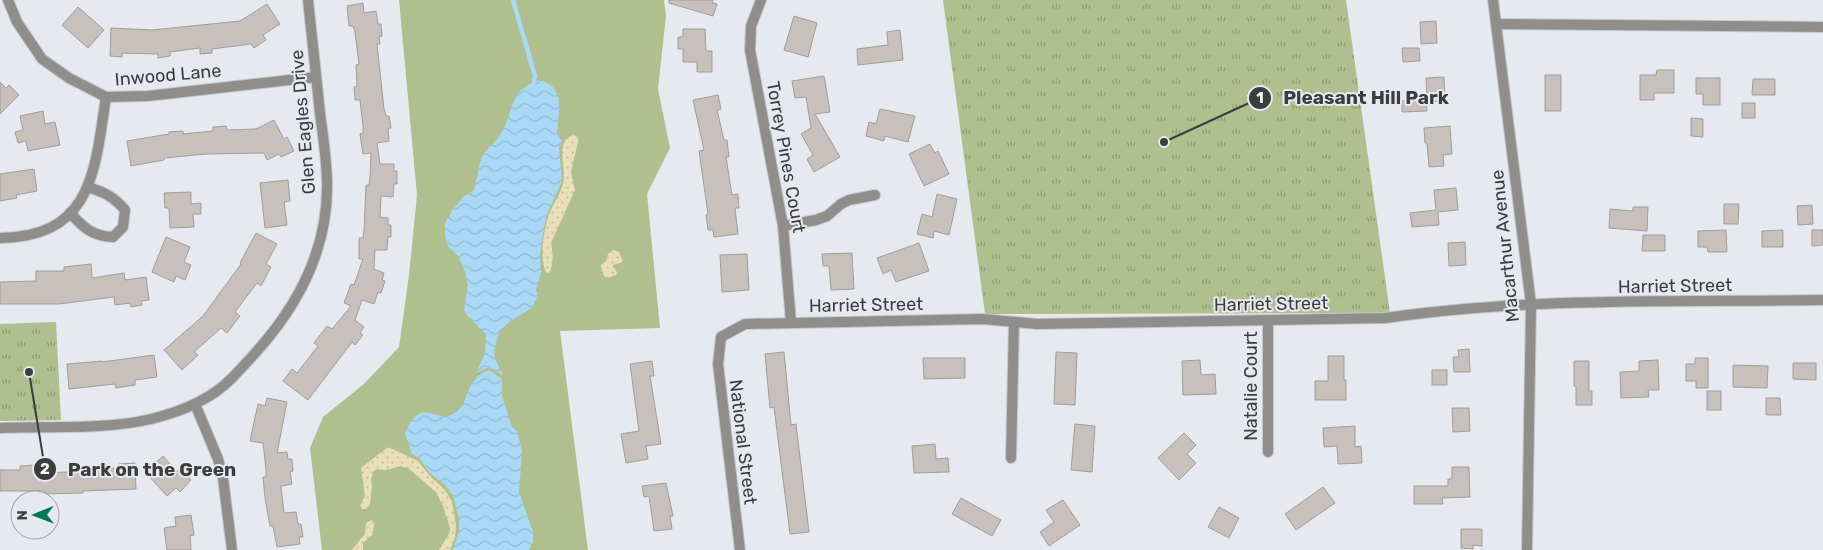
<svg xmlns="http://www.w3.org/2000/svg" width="1823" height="550" font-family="Rubik,sans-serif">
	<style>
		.grass { fill: #afbf8d }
		.sand { fill: url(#sand-dots) }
		.park { fill: url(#park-tufts) }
		.water { fill: url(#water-waves) }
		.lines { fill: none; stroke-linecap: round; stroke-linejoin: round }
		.stream { stroke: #aad9f6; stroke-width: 4.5 }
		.building { fill: #c7c0bc; stroke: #a39d99 }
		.minor-casing { stroke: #c4c7cc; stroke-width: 12 }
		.minor { stroke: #908e8c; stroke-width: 10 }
		.labels { text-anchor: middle; stroke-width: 4; stroke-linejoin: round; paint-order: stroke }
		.street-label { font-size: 18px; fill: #3c3d3f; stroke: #e6e9ef }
		.leader { fill: none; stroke: #3c3d3f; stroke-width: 2 }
		.callout-dot { fill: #3c3d3f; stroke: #e6e9ef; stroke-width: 2 }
		.mark-label { font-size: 15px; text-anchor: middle; font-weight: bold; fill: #fff }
		.callout-label { font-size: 19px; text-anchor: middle; font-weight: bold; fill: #3c3d3f; stroke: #e6e9ef; stroke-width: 4; stroke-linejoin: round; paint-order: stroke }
	</style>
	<defs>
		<pattern id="sand-dots" width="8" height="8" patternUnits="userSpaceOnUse" patternTransform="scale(1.25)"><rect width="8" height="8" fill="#e9dfba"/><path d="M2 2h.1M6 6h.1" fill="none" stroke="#c9c0a1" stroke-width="1.8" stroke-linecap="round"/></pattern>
		<pattern id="park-tufts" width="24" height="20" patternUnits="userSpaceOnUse" patternTransform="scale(1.25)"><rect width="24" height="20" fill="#afbf8d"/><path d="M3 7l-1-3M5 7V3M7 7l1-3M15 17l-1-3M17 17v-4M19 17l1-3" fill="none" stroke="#909c75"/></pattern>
		<pattern id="water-waves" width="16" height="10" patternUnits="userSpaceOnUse" patternTransform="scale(1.25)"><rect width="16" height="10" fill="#aad9f6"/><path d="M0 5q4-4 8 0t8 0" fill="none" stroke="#93bbd4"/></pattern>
	</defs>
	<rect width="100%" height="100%" fill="#e6e9ef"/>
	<polygon class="grass" points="399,0 664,0 666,16 658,89 670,148 647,194 660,328 560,331 588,550 322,550 310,448 323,417 364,384 399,347 409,275 417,195"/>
	<g class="sand">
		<path d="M573,135L578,137V142L571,172L575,190L551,243C553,252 554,265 549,273L546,272C539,258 544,226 550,212C554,203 560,194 563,184C567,168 554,142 573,135Z"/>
		<polygon points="613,250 619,252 623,262 613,265 613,267 617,272 616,275 608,278 605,277 602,272 601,265 606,261 608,254"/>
		<polygon points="388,447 418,461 431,477 445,490 452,501 456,526 455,537 450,550 439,550 449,534 450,528 443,506 436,492 409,469 401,466 386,470 377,469 374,471 371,479 372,487 370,504 367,509 362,509 360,505 365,496 361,468"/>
		<polygon points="372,520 374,522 373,534 363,543 363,550 352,550 365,534 366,523"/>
	</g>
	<g class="park">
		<polygon points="943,0 1346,0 1390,313 985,314"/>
		<polygon points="56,322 61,420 0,421 0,324"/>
	</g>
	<g class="water">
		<path d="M539,80C567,87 558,111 557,134L562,141L559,147L562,181L547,214L544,227L540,255L541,272L536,290L538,295L532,308L509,322L500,331L494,350L495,358L503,376L494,369L487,368L476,373L485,353L486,334L468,317L464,310L468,284L465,272L459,257L449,247L446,242L445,232V223L452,211L463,197L474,190C477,180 478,169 481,159C485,149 494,144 500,135C515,112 507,91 539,80Z"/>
		<path d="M489,370L502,379V395L512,427L517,431L522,451L519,492L533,532V542L529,550H453L459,531V519L453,496L445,485L430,473L419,458L412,454L405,433C423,394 434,424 453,414C471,405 463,379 489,370Z"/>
	</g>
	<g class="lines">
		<polyline class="stream" points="513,0 535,76 533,86"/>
	</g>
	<g class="building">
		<polygon points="669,0 713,0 712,3 717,4 713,16 669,3"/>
		<polygon points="363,3 364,13 376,11 378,24 381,24 382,36 379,37 380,44 377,44 384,109 386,116 389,116 391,128 388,128 389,141 377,143 380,164 394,164 394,171 397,171 397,184 394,184 393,197 381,196 380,217 388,218 388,225 391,225 391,237 388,237 387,250 375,250 374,269 384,273 382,280 385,281 381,293 378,292 374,304 362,300 355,320 364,327 360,333 363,335 355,345 352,342 308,400 283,381 292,369 297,373 318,346 314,343 327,326 332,329 351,306 344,303 351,284 354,285 363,259 359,259 359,238 363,238 364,231 366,185 369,185 370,178 371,153 363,154 360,134 363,133 363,126 360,100 355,100 354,87 357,86 356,65 359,64 355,32 353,26 349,26 347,6"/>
		<polygon points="267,4 280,24 263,35 266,40 254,48 251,44 212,49 212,53 200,54 200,48 170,52 170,56 158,58 158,54 122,53 122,57 110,56 111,28 152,30 240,21"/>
		<polygon points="78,7 104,30 88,48 62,25"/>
		<polygon points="794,16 817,23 808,57 784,50"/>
		<polygon points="1436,21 1437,43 1421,44 1420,22"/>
		<polygon points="683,29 705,29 706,51 712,51 712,72 697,72 697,62 683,62 683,49 678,49 678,37 683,37"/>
		<polygon points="900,30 903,60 858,65 857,49 888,45 887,32"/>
		<polygon points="1402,48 1419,48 1420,61 1403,62"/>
		<polygon points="1657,70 1674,70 1674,93 1654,93 1654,100 1640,100 1640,75 1656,75"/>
		<rect x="1545" y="75" width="16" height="36"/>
		<polygon points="824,76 830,112 815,114 840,157 814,172 807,159 813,155 801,134 811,128 806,97 795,98 792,81"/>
		<polygon points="1444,77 1445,101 1427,102 1426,78"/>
		<polygon points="1696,78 1720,78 1720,105 1703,105 1703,94 1696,94"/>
		<polygon points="1753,79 1775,79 1775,95 1752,95"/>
		<polygon points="0,82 6,88 9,85 19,95 0,114"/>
		<polygon points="718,95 721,109 717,110 724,140 727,140 729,157 726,157 732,195 738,194 739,208 735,208 738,234 714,237 713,230 708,230 706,215 708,214 699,151 704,150 693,100"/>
		<polygon points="1426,100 1427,111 1402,112 1402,101"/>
		<rect x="1742" y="103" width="13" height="15"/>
		<polygon points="880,109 915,116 908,142 885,136 884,141 866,136 869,122 876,124"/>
		<polygon points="43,111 45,124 55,122 60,145 28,151 26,141 18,143 15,132 23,130 20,116"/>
		<polygon points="1691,118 1703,119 1703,137 1691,136"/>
		<polygon points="274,120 284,139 287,137 294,151 281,157 279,154 267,160 264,153 206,154 164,158 164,160 131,166 127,141 169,134 169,132 183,131 183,134 213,131 213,127 226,126 227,130 256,129"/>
		<polygon points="1450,126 1452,154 1443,155 1444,166 1429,167 1427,143 1425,143 1424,128"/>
		<polygon points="930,144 935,153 938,151 949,174 924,186 909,154"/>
		<polygon points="34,169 37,191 16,195 17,198 0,201 0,174"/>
		<polygon points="288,180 290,201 284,202 287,225 265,228 260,183"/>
		<polygon points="1456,188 1458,210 1438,212 1439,225 1412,227 1410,213 1436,210 1434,190"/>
		<polygon points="191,192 191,204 201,203 201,214 193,214 194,227 170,228 169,208 165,208 164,193"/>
		<polygon points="937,194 957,199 949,235 934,231 933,238 917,234 922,214 932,217"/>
		<polygon points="1724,204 1739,204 1738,224 1724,224"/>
		<polygon points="1812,205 1813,224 1798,225 1797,206"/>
		<polygon points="1633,207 1648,207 1647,231 1609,228 1610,209 1633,211"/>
		<polygon points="1726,230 1727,252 1708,252 1707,247 1698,247 1698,231"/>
		<polygon points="1783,230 1783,247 1762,247 1762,231"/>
		<polygon points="1812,230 1823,230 1823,245 1812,246"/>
		<polygon points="256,233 277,244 266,264 271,267 261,286 257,283 235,312 240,316 227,333 221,328 194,352 198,355 182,370 164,350 203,316 241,264 240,263"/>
		<polygon points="1643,235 1665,235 1665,251 1642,251"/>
		<polygon points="166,237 190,247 184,262 191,265 185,280 176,276 174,282 152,272"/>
		<polygon points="1465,242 1466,265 1449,266 1448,243"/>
		<polygon points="919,243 929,271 896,282 891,270 883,274 877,258"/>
		<polygon points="852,253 854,289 831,290 829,266 823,266 822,254"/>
		<polygon points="747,254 749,290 722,292 720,255"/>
		<polygon points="91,264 92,278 124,273 125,280 146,277 149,300 141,301 142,305 131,307 130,303 115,305 114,297 59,304 0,304 0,282 36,281 36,271 64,271 64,267"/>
		<polygon points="1469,349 1470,372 1454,372 1453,357 1459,357 1458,350"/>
		<polygon points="784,352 791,425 796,424 809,532 790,534 774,407 770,408 765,354"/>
		<polygon points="1056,352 1077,353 1075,405 1054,404"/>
		<polygon points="154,355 157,377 135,380 135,385 116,388 115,384 69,389 67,364 102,361 102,362"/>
		<polygon points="1328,356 1344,356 1344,380 1346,380 1346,400 1315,400 1315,381 1328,381"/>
		<polygon points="923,358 965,358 965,378 924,379"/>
		<polygon points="1695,358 1708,358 1708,388 1696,388 1696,381 1686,381 1686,364 1695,364"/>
		<polygon points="1200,360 1201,375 1215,374 1216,394 1183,395 1182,361"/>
		<polygon points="1658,360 1659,390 1648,390 1649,397 1621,398 1620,372 1639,371 1639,361"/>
		<polygon points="652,361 654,376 650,376 661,444 646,446 648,459 626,463 621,434 639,431 630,364"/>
		<polygon points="1574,361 1589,361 1589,391 1592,391 1592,405 1576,405 1576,386 1574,386"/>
		<polygon points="1793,363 1816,363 1816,380 1793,379"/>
		<polygon points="1733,365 1768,366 1767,388 1733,387"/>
		<rect x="1432" y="370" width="15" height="15"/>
		<rect x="1707" y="391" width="14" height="19"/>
		<polygon points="267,398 287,402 277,453 287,452 288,459 292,459 293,471 290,472 292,484 281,486 284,513 296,512 298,524 301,524 303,537 299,537 300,544 277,547 273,526 270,526 265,498 263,477 266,477 266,469 263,443 250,441 258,404 265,406"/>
		<polygon points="1766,398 1780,398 1781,415 1766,415"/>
		<polygon points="1452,408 1469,408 1470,431 1453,432"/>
		<polygon points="1075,424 1095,426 1092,472 1071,470"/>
		<polygon points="1355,426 1355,447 1361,446 1362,463 1338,464 1337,446 1324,447 1323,428"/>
		<polygon points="1184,433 1196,445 1187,454 1196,463 1179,480 1158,458"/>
		<polygon points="935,444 936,459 948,458 949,472 914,473 912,446"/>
		<polygon points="163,456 177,472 180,468 191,480 180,492 176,488 167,496 145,472"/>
		<polygon points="135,463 136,489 83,491 83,493 45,494 45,491 0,491 0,470 20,470 20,466 34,465 35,473 68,472 68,468 83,468 83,470 119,468 119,464"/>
		<polygon points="1452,467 1469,467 1470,497 1442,498 1443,504 1414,504 1414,486 1448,486 1448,479 1452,479"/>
		<polygon points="666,483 673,516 670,516 672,529 654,531 649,496 644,497 642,486"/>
		<polygon points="1323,487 1335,503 1296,530 1285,514"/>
		<polygon points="961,498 1001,520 992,536 952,514"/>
		<polygon points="1063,500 1080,525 1049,546 1040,532 1054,522 1046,510"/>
		<polygon points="1219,507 1239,518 1229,538 1208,527"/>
		<polygon points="191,515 194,535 190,536 191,550 167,550 164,528 176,526 175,517"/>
		<polygon points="1461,529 1482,529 1482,546 1473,545 1473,549 1461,548"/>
	</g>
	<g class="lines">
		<defs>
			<g id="minor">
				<polyline points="8,0 17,22 42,59 69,78 106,97 148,96 316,77"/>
				<polyline points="761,0 751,26 750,50 783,226 791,322"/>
				<polyline points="1493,0 1531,304 1527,550"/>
				<polyline points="1496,24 1823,27"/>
				<path d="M70,213C84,228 92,236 113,237L123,227L125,210C114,197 104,192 88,187"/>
				<polyline points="783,226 816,220 827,216 841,204 849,200 875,195"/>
				<path d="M0,238C93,237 95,169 106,97"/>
				<polyline points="1268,320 1268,452"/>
				<polyline points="195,404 218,459 223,478 232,550"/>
				<path d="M0,428C47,426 106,430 151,419C180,412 210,400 231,379C240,370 249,360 257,351C299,304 328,249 327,184C327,161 323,137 320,113C316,75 312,38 308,0"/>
				<polyline points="1011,458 1014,322"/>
				<path d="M740,550L718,364L721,337L745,324L982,319L1037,324L1385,318C1529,297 1677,302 1823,300"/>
			</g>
		</defs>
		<use href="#minor" class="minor-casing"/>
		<use href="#minor" class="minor"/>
	</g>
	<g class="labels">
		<g class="street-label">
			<text transform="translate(168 75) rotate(-5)" y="6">Inwood Lane</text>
			<text transform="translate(303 122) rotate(-95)" y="6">Glen Eagles Drive</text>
			<text transform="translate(786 157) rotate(80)" y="6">Torrey Pines Court</text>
			<text transform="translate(1505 246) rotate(-96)" y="6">Macarthur Avenue</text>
			<text transform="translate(1675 286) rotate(-1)" y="6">Harriet Street</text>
			<text transform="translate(1271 304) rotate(-1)" y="6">Harriet Street</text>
			<text transform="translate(866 305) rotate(-1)" y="6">Harriet Street</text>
			<text transform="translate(1251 386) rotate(-90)" y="6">Natalie Court</text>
			<text transform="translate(743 442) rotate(83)" y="6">National Street</text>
		</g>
	</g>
	<path class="leader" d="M1164 142L1260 98M29 372L45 469"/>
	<g class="callout-dot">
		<circle cx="1164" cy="142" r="5"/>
		<circle cx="29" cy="372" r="5"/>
		<circle cx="1260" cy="98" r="12"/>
		<circle cx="45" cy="469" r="12"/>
	</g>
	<g class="mark-label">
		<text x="1260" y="103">1</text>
		<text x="45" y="474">2</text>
	</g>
	<g class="callout-label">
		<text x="1366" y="104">Pleasant Hill Park</text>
		<text x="152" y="476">Park on the Green</text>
	</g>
	<g transform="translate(35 515) rotate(269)"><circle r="24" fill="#e6e9ef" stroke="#a2a4a9"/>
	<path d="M0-4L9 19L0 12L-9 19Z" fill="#037854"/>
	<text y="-8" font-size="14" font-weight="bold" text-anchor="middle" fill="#3c3d3f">N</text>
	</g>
</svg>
